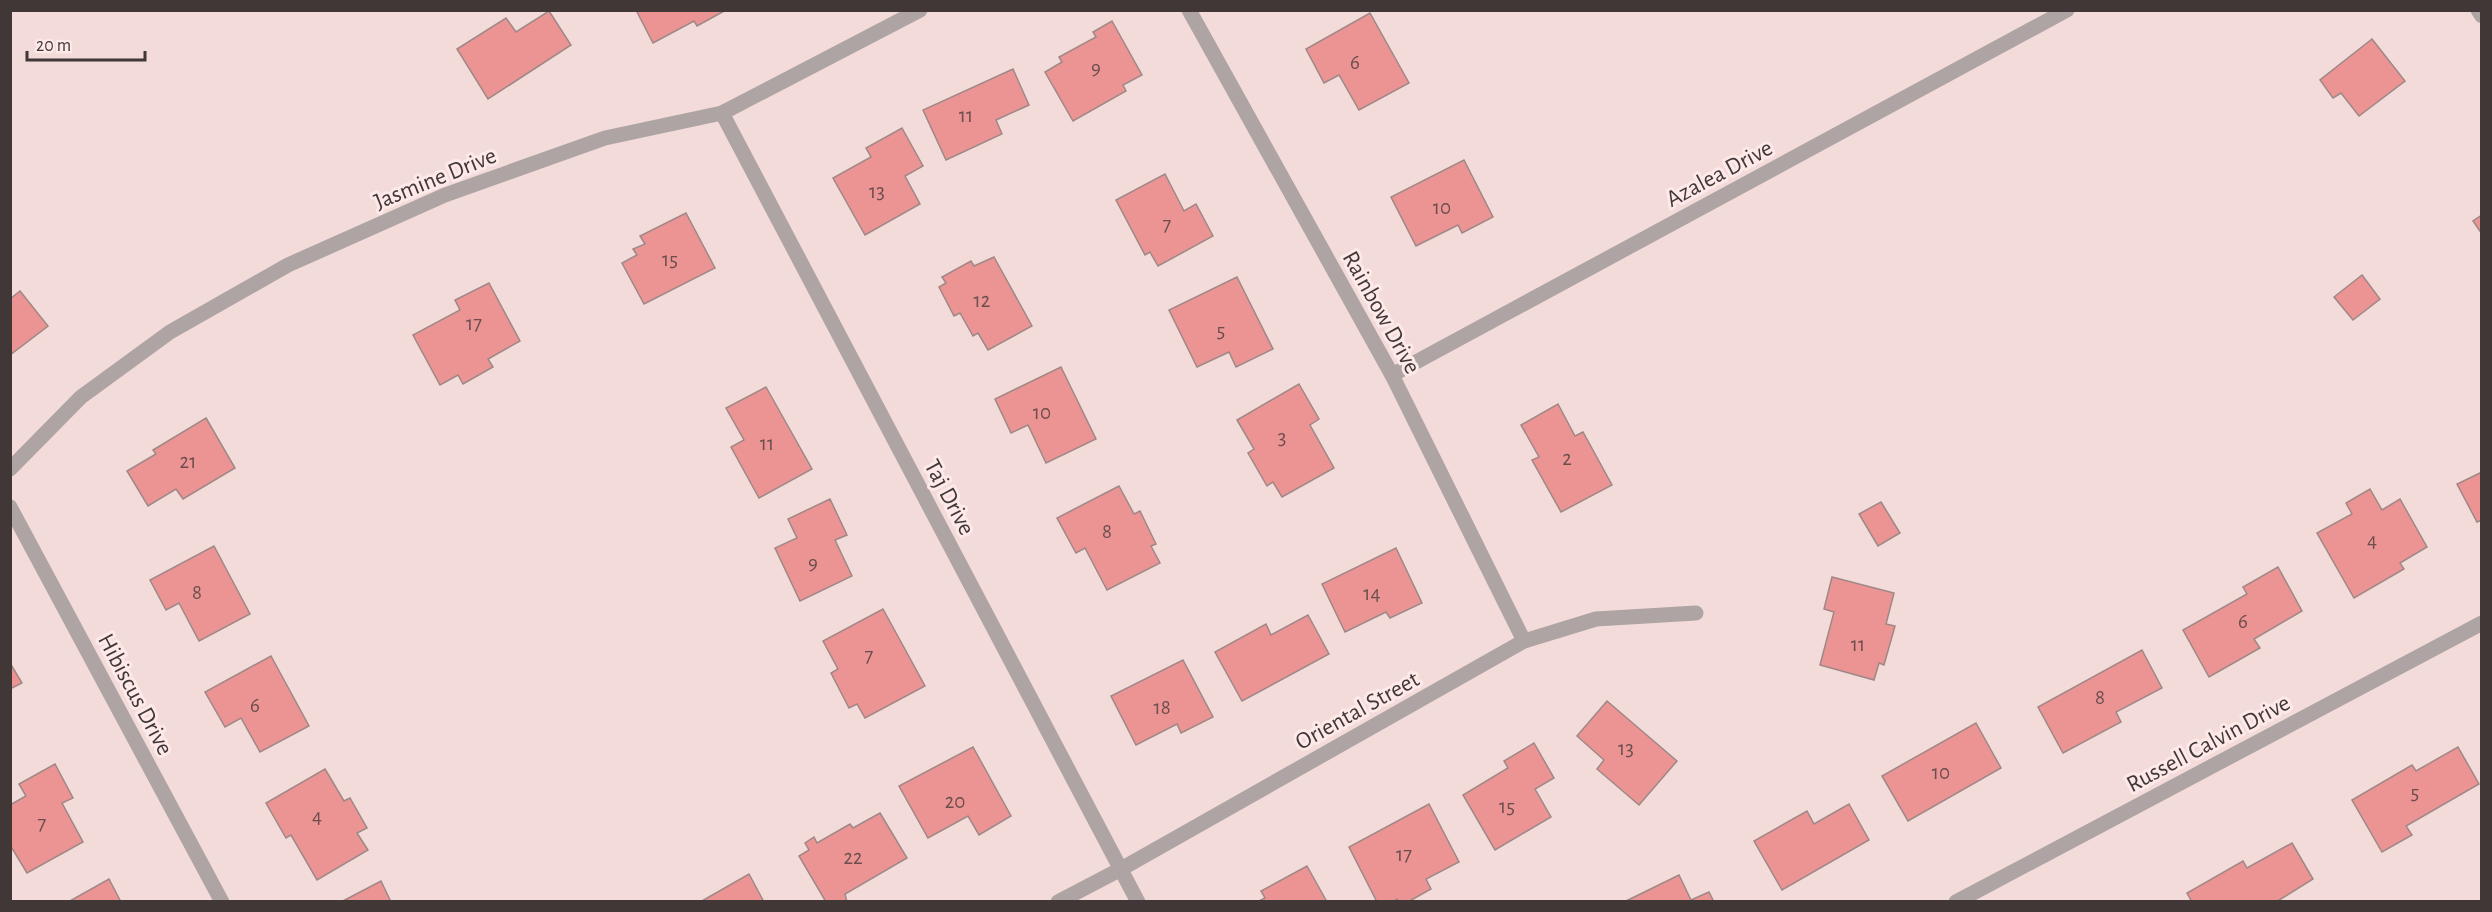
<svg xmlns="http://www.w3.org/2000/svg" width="2492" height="912" font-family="'Alegreya Sans',sans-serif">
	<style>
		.building { fill: #eb9493; stroke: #9e8887; stroke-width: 1.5 }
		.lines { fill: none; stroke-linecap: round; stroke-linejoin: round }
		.street { stroke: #aea4a3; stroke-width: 15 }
		.labels { text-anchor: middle; stroke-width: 6; stroke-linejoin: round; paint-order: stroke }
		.number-label { font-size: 21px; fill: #6c4e4e }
		.street-label { font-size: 24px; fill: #413737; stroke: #fde9e8 }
	</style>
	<rect width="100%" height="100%" fill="#f3dbd9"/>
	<g class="building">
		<polygon points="636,10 726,10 697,26 694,21 653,43"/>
		<polygon points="549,11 571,45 488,99 457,49 506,18 516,32"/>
		<polygon points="1370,13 1409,83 1359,110 1339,75 1324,83 1306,49"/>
		<polygon points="1112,21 1142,75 1123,85 1126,91 1073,121 1045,72 1062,62 1059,57 1096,37 1093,32"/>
		<polygon points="2372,39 2405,81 2359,116 2341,93 2333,98 2320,80"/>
		<polygon points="1013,69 1029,105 996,120 1002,134 946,160 923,110"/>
		<polygon points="902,128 923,166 905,176 920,204 865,235 833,178 871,157 866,148"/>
		<polygon points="1464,160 1493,217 1462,233 1458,225 1416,246 1391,197"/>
		<polygon points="1165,174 1184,211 1196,204 1213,236 1158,266 1150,252 1145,255 1116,200"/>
		<polygon points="686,213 715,268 644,304 622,263 637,255 633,249 645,244 640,236"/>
		<polygon points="2482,215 2482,234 2473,221"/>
		<polygon points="994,257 1032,326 988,350 978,333 973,336 960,313 954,316 939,287 946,283 942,277 971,261 974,266"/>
		<polygon points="2362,275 2380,299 2353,320 2334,297"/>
		<polygon points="1237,277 1273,349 1236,367 1229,352 1197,367 1169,310"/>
		<polygon points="489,283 520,341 488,359 493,367 463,384 458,375 440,385 413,335 460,310 455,300"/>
		<polygon points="20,291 48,326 10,355 10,299"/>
		<polygon points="1061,367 1096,439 1046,463 1028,425 1011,433 995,399"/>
		<polygon points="1299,384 1319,419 1310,425 1334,468 1282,497 1273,482 1267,486 1248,453 1254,449 1237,420"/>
		<polygon points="766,387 812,469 759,498 731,447 744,440 726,408"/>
		<polygon points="1558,404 1575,436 1583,432 1612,485 1561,512 1532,460 1539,457 1521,425"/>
		<polygon points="206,418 235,468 183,499 176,489 148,506 127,471 156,454 153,450"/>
		<polygon points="2482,472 2482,520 2477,522 2457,484"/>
		<polygon points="1119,486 1134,514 1140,511 1156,544 1151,546 1160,563 1107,590 1085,548 1076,553 1057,518"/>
		<polygon points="2370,489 2382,510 2400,499 2427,547 2400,563 2404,569 2354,598 2317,533 2352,514 2346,503"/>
		<polygon points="830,499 847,535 835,540 852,576 800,601 775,548 797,538 788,519"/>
		<polygon points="1881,502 1900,533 1878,546 1859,514"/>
		<polygon points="214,546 250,614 199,641 179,603 166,610 150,580"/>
		<polygon points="1396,548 1422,603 1390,618 1386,612 1345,632 1322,584"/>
		<polygon points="2278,567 2302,611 2254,639 2260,648 2209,677 2183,630 2247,594 2243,587"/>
		<polygon points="1832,577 1894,593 1886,624 1895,626 1884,665 1879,663 1874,680 1820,665 1834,612 1824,609"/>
		<polygon points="883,609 925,686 865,718 857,704 849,708 831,673 838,669 823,641"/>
		<polygon points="1308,615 1329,654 1242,701 1215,652 1266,624 1271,635"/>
		<polygon points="2142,650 2162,688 2116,712 2121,722 2063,753 2038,707"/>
		<polygon points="271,656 309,726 260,752 241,718 225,727 205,692"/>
		<polygon points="1183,660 1213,717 1181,733 1177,724 1136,745 1111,696"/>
		<polygon points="10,663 22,683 10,689"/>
		<polygon points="1607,701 1677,761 1639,805 1597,769 1604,760 1577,736"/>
		<polygon points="1976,723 2001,768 1908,821 1882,776"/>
		<polygon points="1534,743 1554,778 1535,789 1551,817 1495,850 1463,795 1508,768 1504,761"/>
		<polygon points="973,747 1011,816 979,835 968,816 928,838 899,786"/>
		<polygon points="2458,747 2479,784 2406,826 2412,835 2382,852 2352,800 2412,765 2416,771"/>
		<polygon points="55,764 73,798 62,803 83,842 27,873 10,845 10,805 26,796 19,784"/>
		<polygon points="325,769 344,801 350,798 367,828 357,833 368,850 317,880 291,835 286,838 266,803"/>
		<polygon points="1429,804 1459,862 1426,879 1431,889 1408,902 1398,902 1397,899 1392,902 1377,902 1349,847"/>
		<polygon points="1849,804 1869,840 1782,890 1754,841 1807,811 1814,824"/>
		<polygon points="880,813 907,858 845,894 847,902 826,902 799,856 809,850 805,843 814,837 817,843 850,824 853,828"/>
		<polygon points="2292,843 2313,879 2276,902 2192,902 2187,893 2243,861 2247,868"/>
		<polygon points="1307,866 1327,902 1257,902 1265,898 1261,891"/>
		<polygon points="749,874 764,902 700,902"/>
		<polygon points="1679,875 1691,900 1709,892 1714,902 1624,902"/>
		<polygon points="109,879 121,902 68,902"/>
		<polygon points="381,881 391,902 341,902"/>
	</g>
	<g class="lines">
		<g class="street">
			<polyline points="1189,10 1392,375 1524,641"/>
			<polyline points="2478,10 2482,16"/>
			<polyline points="722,113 1138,902"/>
			<polyline points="1392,375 2067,10"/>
			<polyline points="10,469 81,397 170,332 288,265 445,195 605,138 722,113 920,10"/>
			<polyline points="10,507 222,902"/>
			<polyline points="1058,902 1121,869 1524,641 1596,619 1696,613"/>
			<polyline points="1956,902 2482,623"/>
		</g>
	</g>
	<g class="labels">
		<g class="number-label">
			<text x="1355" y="69">6</text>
			<text x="1096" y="74">9</text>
			<text x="966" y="122">11</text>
			<text x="877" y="198">13</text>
			<text x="1442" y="214">10</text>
			<text x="1167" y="231">7</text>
			<text x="670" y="266">15</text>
			<text x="982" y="307">12</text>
			<text x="474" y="330">17</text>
			<text x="1221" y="337">5</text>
			<text x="1042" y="419">10</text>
			<text x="1282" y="444">3</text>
			<text x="767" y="450">11</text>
			<text x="1567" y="465">2</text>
			<text x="188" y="468">21</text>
			<text x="1107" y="538">8</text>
			<text x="2372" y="547">4</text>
			<text x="813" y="569">9</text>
			<text x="197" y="599">8</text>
			<text x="1372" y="600">14</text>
			<text x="2243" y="628">6</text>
			<text x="1858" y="651">11</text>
			<text x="869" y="662">7</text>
			<text x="2100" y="704">8</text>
			<text x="255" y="712">6</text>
			<text x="1162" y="714">18</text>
			<text x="1626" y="755">13</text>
			<text x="1941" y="779">10</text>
			<text x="2415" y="799">5</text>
			<text x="955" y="808">20</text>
			<text x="1507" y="813">15</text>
			<text x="317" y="823">4</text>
			<text x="42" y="830">7</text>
			<text x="1404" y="861">17</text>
			<text x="853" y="864">22</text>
		</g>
		<g class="street-label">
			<text transform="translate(1719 173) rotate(-28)" y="8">Azalea Drive</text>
			<text transform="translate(435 178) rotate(-22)" y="8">Jasmine Drive</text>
			<text transform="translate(1382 312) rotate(61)" y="8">Rainbow Drive</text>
			<text transform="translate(950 497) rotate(62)" y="8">Taj Drive</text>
			<text transform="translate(136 694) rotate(62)" y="8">Hibiscus Drive</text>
			<text transform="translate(1357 710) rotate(-29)" y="8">Oriental Street</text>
			<text transform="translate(2208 743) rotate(-28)" y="8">Russell Calvin Drive</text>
		</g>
	</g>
	<rect width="2492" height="912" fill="none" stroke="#413737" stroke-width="24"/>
	<path d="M27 51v9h118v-9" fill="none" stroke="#413737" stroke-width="3"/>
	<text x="36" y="51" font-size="18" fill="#413737" stroke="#fde9e8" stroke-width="4.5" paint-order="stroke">20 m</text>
</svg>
